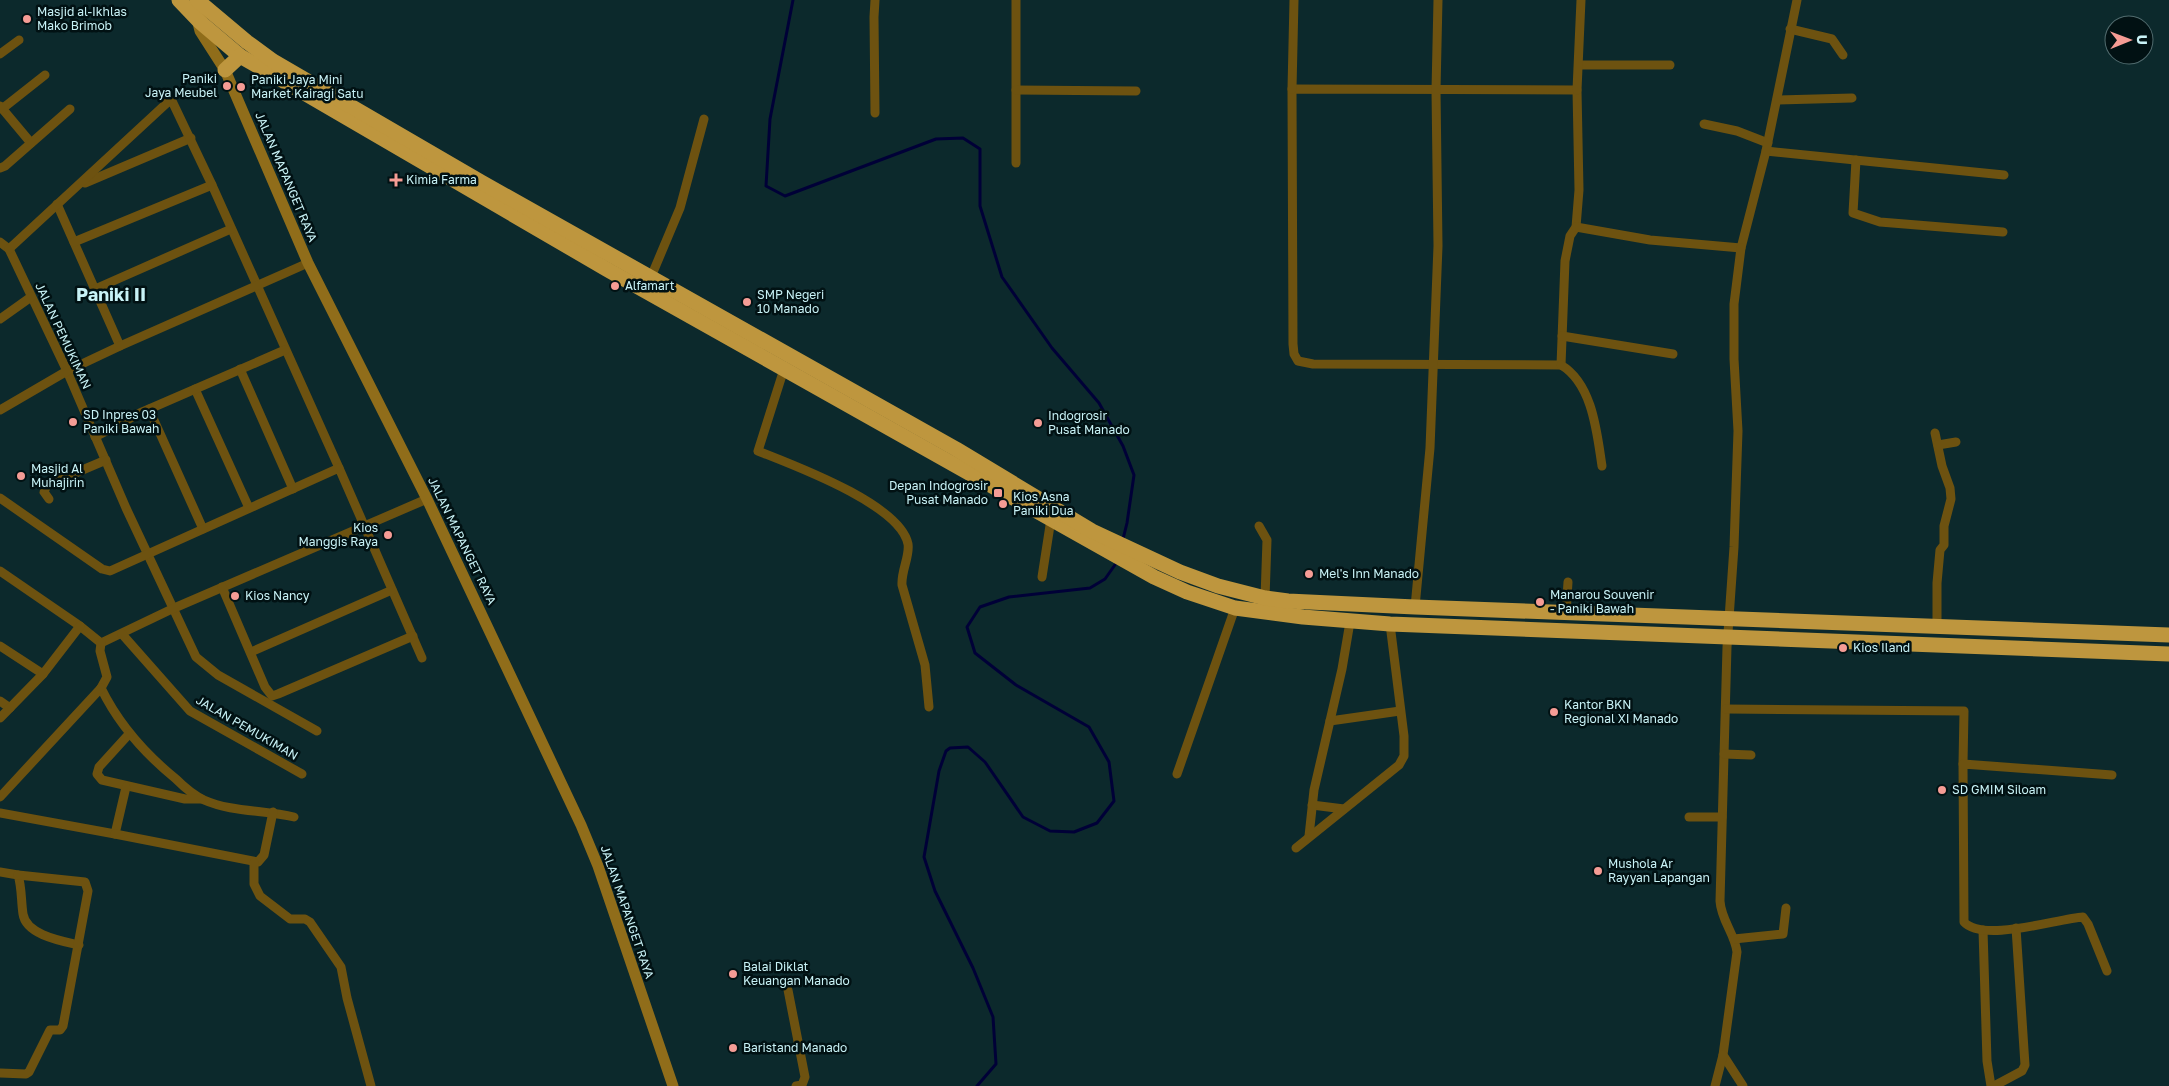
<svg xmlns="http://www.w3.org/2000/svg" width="2169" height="1086" font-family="'Golos Text',sans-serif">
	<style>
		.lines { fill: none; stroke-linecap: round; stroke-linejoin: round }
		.stream { stroke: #000037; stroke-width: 3 }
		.street { stroke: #6d5210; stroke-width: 9 }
		.secondary { stroke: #906d1a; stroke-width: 11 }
		.highway { stroke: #be963e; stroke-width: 15 }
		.poi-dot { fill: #f59c95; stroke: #011113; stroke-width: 2 }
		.labels { text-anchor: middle; stroke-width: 5; stroke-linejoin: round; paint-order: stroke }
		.poi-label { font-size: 12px; fill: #c8f2f6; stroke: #011113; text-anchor: start }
		.street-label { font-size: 12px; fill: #c8f2f6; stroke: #011113 }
		.district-label { font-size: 18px; font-weight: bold; fill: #c8f2f6; stroke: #011113 }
	</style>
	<rect width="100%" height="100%" fill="#0c292c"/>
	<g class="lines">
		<g class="stream">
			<polyline points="793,0 770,119 766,186 785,196 936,139 963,138 980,149 980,206 1002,277 1052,348 1099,403 1123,446 1134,475 1127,523 1123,539"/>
			<polyline points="977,1086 996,1064 993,1017 973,968 935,891 924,857 939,771 946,751 950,748 968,747 985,762 1023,817 1050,831 1074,832 1097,823 1114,801 1109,762 1089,727 1016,685 975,653 967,627 980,607 1009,597 1090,588 1105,579 1117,562"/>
		</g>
		<g class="street">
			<polyline points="1016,0 1016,163"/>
			<polyline points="1790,29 1832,39 1843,55"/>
			<polyline points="0,54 19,40"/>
			<polyline points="1580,65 1670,65"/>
			<polygon points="1292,89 1577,90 1579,190 1576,227 1570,236 1565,261 1561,365 1313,364 1298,361 1294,354 1293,344"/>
			<polyline points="1292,89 1294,0"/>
			<polyline points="1016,90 1136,91"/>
			<polyline points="1577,90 1581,0"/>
			<polyline points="1777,100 1852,98"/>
			<polyline points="0,106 31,143"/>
			<polyline points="2,109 45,75"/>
			<polyline points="875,113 874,17 875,0"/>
			<polyline points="1704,124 1737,131 1768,143"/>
			<polyline points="1766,151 2004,175"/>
			<polyline points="1856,160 1853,213 1880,222 2003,232"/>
			<polyline points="0,168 5,166 70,109"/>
			<polyline points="85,183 191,138"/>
			<polyline points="57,204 120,346"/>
			<polyline points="1576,227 1650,240 1741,248 1766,151 1797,0"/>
			<polyline points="0,242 9,249 67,371 126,508 196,657 218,675 317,731"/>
			<polyline points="74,242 212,185"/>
			<path d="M1741,248L1734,304V359L1738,431L1734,547L1727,647L1720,901C1721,920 1735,934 1737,952L1723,1055L1743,1086"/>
			<polyline points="9,249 168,102 172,101 212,185 339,468"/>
			<polyline points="651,277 680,208 704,119"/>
			<polyline points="95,289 231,229"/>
			<polyline points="0,319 31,297"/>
			<polyline points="1562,336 1673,354"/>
			<path d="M1561,365C1593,384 1597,434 1602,466"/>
			<polyline points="240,369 293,489"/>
			<path d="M784,369L758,451C793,465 900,504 908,544C910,556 901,571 902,585L925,665L929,707"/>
			<polyline points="195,389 249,508"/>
			<polyline points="149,409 203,529"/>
			<polyline points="0,410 67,371 120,346 308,263"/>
			<polyline points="1935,433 1942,466 1950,488 1951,499 1944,526 1944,545 1940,550 1937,583 1937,628"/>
			<polyline points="95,437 140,413 285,350"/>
			<polyline points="1938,445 1956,442"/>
			<polyline points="0,498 102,569 110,571 339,468 422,658"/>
			<polyline points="49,499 44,492 47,485 106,460"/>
			<polyline points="1259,526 1267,540 1265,598"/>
			<polyline points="0,571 80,626 101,643 172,609 427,499"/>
			<polyline points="1042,577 1051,519"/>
			<polyline points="222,587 265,687 272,696 278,694 413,636"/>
			<polyline points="1415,607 1430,448 1438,246 1436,90 1438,0"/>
			<polyline points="1566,613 1568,582"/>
			<polyline points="122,634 190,711 302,774"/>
			<path d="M101,643L100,651L107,677L101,688C119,725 144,753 176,779C184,787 193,795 204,800C231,812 265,810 294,817"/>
			<polyline points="0,646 43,674"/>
			<polyline points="251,652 392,590"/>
			<polyline points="0,701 10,708"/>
			<polyline points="1726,709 1964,711 1963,764"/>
			<polyline points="0,718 43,674 80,626"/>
			<polyline points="1330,721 1400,711"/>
			<polyline points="129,734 99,767 97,774 102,780 185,799 201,799"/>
			<polyline points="1724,754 1751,755"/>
			<polyline points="1177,774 1235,608"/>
			<polyline points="0,797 101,688"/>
			<polyline points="1312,805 1344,809"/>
			<polyline points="0,813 115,834 126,787"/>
			<polyline points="1689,817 1722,817"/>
			<polyline points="115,834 258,862 264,855 273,812"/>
			<polyline points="1309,836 1314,790 1342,669 1350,622"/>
			<polyline points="1296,848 1399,765 1404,756 1404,736 1390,624"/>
			<polyline points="254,863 254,884 260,896 290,919 305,919 310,922 341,967 347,998 371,1086"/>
			<path d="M0,872L18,875C22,888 21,901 23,914C26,935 62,941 79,945"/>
			<polyline points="1983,930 1987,1061 1991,1086"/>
			<polyline points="1734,939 1783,934 1786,908"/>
			<path d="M2107,971L2088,924L2083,917C2056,919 1983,943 1964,922L1963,764L2112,775"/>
			<polyline points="788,990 805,1077 802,1085 796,1086"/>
			<polyline points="0,1073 26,1074 29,1072 50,1030 60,1030 63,1026 88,891 85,882 18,875"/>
			<polyline points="1715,1086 1723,1055"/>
			<polyline points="1994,1086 2022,1071 2025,1065 2016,928"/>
		</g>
		<polyline class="secondary" points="202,20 198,23 200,31 225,70 308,263 427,499 581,825 598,866 673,1086"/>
		<g class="highway">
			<polyline points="179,0 200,22 240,56 263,69 608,270 1154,577 1187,592 1235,608 1303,617 1390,624 2169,654"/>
			<polyline points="197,0 247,42 273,61 481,182 956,449 1092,531 1180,572 1218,586 1265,598 1288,601 1415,607 2169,635"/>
			<polyline points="225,70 240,56"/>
		</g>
	</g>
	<g class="poi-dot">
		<circle cx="27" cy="19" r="5"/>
		<circle cx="227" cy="86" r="5"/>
		<circle cx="241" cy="87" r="5"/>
		<path d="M393.5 172.5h5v5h5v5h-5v5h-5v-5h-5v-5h5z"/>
		<circle cx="615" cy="286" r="5"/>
		<circle cx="747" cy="302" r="5"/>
		<circle cx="73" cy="422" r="5"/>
		<circle cx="1038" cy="423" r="5"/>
		<circle cx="21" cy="476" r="5"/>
		<rect x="993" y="488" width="10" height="10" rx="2.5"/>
		<circle cx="1003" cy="504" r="5"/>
		<circle cx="388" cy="535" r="5"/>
		<circle cx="1309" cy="574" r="5"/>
		<circle cx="235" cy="596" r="5"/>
		<circle cx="1540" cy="602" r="5"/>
		<circle cx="1843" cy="648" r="5"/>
		<circle cx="1554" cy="712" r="5"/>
		<circle cx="1942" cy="790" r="5"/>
		<circle cx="1598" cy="871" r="5"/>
		<circle cx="733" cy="974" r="5"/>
		<circle cx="733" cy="1048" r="5"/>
	</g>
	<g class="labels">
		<g class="poi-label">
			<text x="37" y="16">Masjid al-Ikhlas<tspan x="37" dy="14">Mako Brimob</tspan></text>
			<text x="217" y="83" text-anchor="end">Paniki<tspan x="217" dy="14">Jaya Meubel</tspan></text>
			<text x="251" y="84">Paniki Jaya Mini<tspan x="251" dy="14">Market Kairagi Satu</tspan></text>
			<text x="406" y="184">Kimia Farma</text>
			<text x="625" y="290">Alfamart</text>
			<text x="757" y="299">SMP Negeri<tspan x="757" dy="14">10 Manado</tspan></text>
			<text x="83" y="419">SD Inpres 03<tspan x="83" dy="14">Paniki Bawah</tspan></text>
			<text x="1048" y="420">Indogrosir<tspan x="1048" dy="14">Pusat Manado</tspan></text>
			<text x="31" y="473">Masjid Al<tspan x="31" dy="14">Muhajirin</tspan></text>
			<text x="988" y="490" text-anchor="end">Depan Indogrosir<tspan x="988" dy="14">Pusat Manado</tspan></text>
			<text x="1013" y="501">Kios Asna<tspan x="1013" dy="14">Paniki Dua</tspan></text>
			<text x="378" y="532" text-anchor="end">Kios<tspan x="378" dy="14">Manggis Raya</tspan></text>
			<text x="1319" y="578">Mel's Inn Manado</text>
			<text x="1550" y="599">Manarou Souvenir<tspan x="1550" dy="14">- Paniki Bawah</tspan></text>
			<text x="245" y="600">Kios Nancy</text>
			<text x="1853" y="652">Kios Iland</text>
			<text x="1564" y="709">Kantor BKN<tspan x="1564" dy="14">Regional XI Manado</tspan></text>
			<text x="1952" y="794">SD GMIM Siloam</text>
			<text x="1608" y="868">Mushola Ar<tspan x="1608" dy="14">Rayyan Lapangan</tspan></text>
			<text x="743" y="971">Balai Diklat<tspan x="743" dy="14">Keuangan Manado</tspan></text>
			<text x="743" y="1052">Baristand Manado</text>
		</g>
		<g class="street-label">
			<text transform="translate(286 177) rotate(67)" y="4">JALAN MAPANGET RAYA</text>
			<text transform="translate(63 336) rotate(65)" y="4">JALAN PEMUKIMAN</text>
			<text transform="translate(462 541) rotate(64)" y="4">JALAN MAPANGET RAYA</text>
			<text transform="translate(247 728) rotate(30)" y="4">JALAN PEMUKIMAN</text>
			<text transform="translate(627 912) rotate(71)" y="4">JALAN MAPANGET RAYA</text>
		</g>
		<g class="district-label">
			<text x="111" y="301">Paniki II</text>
		</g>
	</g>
	<g transform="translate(2129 40) rotate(89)"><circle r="24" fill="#011113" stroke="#516b6e"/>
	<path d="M0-4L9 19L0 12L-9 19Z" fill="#f59c95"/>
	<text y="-8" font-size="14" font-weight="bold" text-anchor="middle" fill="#c8f2f6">U</text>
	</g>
</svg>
